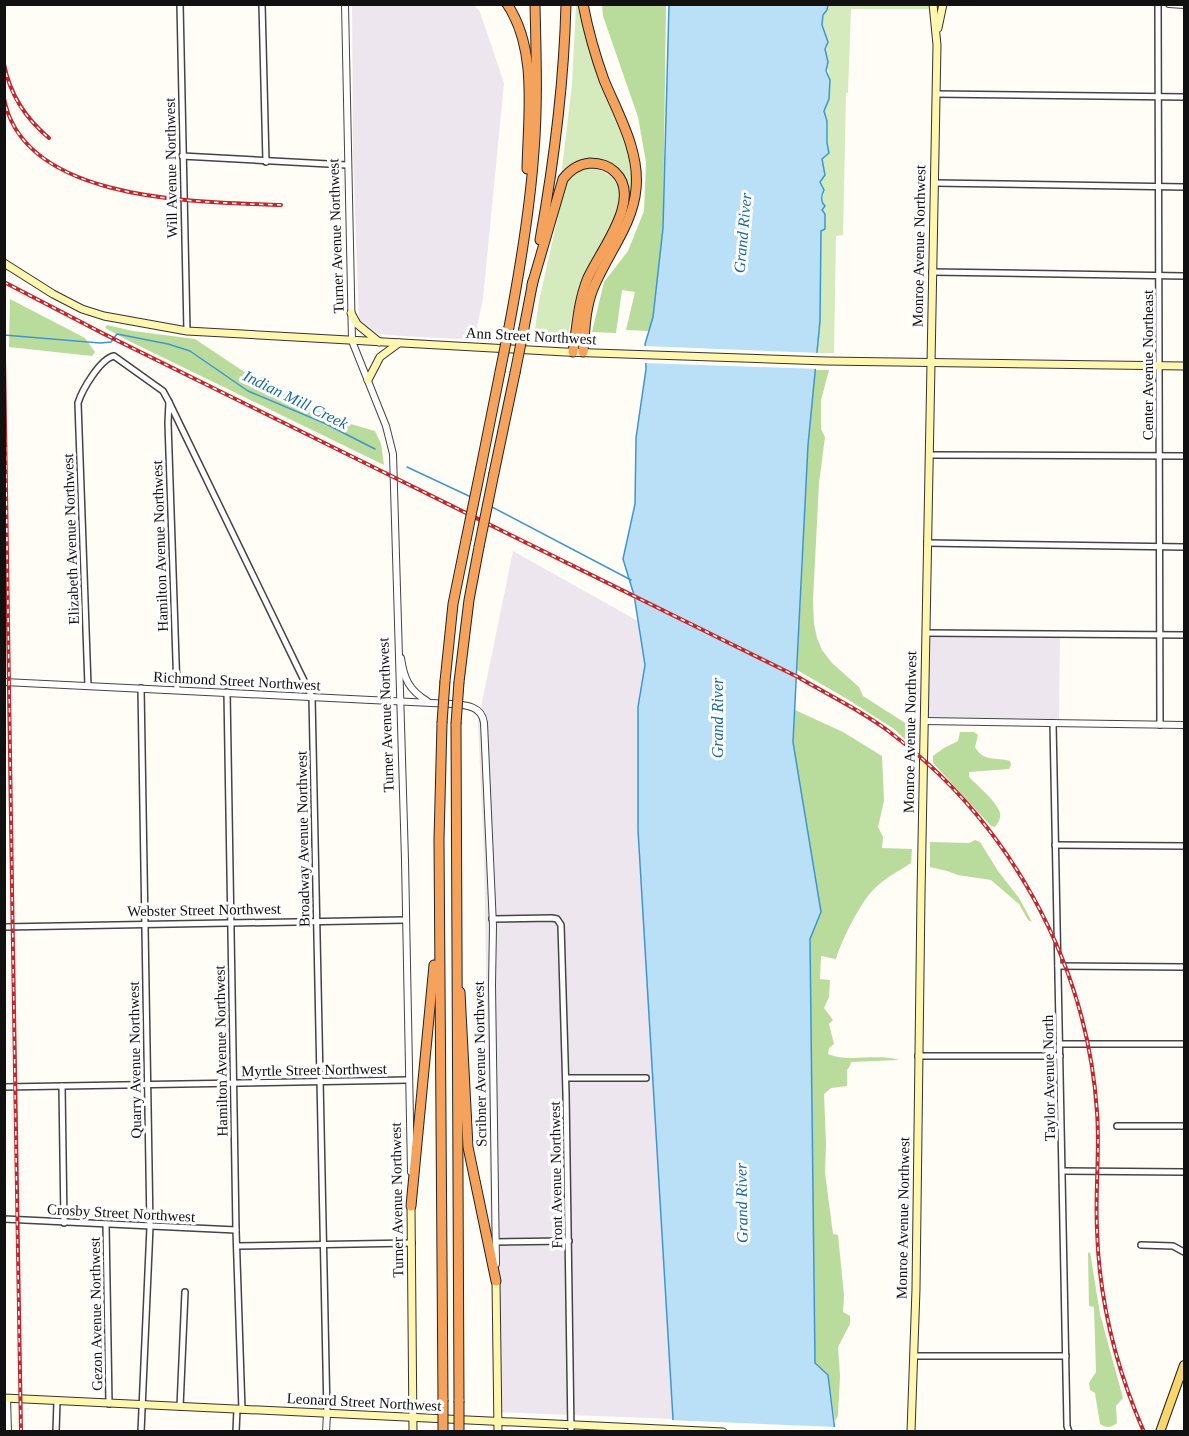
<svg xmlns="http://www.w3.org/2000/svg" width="1189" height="1436" font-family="'Times New Roman',serif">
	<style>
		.industrial { fill: #eee6ef }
		.green { fill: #d5ebbd }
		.forest { fill: #b9dc9c }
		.water { fill: #b9e0f7; stroke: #3f96cf; stroke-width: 1.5 }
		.pier { fill: #fffdf5 }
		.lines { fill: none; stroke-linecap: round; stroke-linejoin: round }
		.stream { stroke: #3f96cf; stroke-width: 1.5 }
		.minor-casing { stroke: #444; stroke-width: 8 }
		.tertiary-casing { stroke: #444; stroke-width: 8 }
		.secondary-casing { stroke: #333; stroke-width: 9 }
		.primary-casing { stroke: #222; stroke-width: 10 }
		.motorway-casing { stroke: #222; stroke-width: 11 }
		.minor { stroke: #fff; stroke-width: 5 }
		.tertiary { stroke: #fff; stroke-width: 6 }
		.secondary { stroke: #fff6b0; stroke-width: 7 }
		.primary { stroke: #f9d66b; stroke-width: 8 }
		.motorway { stroke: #f5a25d; stroke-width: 9 }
		.rail-casing { stroke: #c4262e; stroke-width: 4 }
		.rail { stroke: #fff; stroke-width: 1.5; stroke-dasharray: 4.5; stroke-linecap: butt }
		.motorway-bridge-casing { stroke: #222; stroke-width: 11; stroke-linecap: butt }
		.motorway-bridge { stroke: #f5a25d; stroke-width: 9 }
		.labels { text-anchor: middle; stroke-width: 6; stroke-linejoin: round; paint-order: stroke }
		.street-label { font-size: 15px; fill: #111; stroke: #fff }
		.water-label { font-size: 16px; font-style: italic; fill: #1768a6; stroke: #fff }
	</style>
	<rect width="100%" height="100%" fill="#fffdf5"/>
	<g class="industrial">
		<polygon points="352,5 474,5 480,12 504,83 483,299 474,340 387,335 371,332 359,323 353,153"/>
		<polygon points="513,551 638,621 645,665 638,707 638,830 673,1419 494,1412 484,855 478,722"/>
		<polygon points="930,637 1060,638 1059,720 928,718"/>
	</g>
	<g class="green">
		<path d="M576,5H580L627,145C629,162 634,179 630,197C628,178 620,171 604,162L561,176L572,85Z"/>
		<path d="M828,5H930L931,6L928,9H851L848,93H846L843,235L836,236L834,353H817L820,321L821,231L824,227L825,214L822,210L820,182L825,175L822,159L829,152C826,141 829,131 827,120C827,117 824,113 825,111C825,101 831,95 830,83C829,70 823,55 828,42C825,33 819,23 824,15C825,11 828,8 828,5Z"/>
		<path d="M592,168C614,172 622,186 619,207L579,286L568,334H563L555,338L534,336L539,301L564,190C569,176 577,170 592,168Z"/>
	</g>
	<g class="forest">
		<polygon points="602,5 666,5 663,228 653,317 649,331 626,330 635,292 622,290 616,333 592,332 604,282 628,251 644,211 646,162 638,117 603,16"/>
		<polygon points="10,299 85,338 95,352 92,356 9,347"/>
		<polygon points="107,325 133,331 195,339 249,375 299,402 344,422 375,431 381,444 384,465 131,342 105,328"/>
		<polygon points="815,370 829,370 821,400 821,429 825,437 819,483 813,600 814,624 817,638 822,650 832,663 859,687 863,696 913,728 914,745 911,745 894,729 847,699 797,670 808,445"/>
		<path d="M795,710L843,732L882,756L884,801L878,827L883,837L882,848L912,849L911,863C899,871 885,878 875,888C861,901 841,941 836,959L821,956L820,979L830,980L829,997L824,1008L833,1020L829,1024L834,1044L829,1048L828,1054C848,1063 875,1053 899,1060L851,1062L850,1066L847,1070V1086L831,1088L824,1094L826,1144L825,1173L833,1234L838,1235L844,1295L843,1312L850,1316V1324L838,1347L840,1376L838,1416L835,1421L828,1375L815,1363L810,939L821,912L793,742Z"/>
		<path d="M960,732H974L978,735L975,747C983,762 996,757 1010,761L1011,765L1009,769L969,772V777C977,785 998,803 1000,813C1001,819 998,823 995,827L991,826L933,763V756L944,748L958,741Z"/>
		<polygon points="975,840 980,842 998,871 1019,898 1032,922 1028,920 1019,904 991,880 958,875 947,871 930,867 930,842 969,843"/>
		<path d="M1090,1252L1100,1314L1123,1398L1116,1406L1117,1423C1111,1428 1106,1428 1100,1424L1095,1393L1090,1390L1089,1383L1096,1372L1094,1307L1089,1306L1088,1253Z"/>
	</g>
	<path class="water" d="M669,5H828L827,10L823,15L822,25L828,42L825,49L828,62L826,71L830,80L829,99L824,111L827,121V143L829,153L822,159L825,175L820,182L824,190C821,196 820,201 825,206L822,210L825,214V229L821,231L820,321L808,445L793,742L821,912L810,939L815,1363L828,1375L835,1431H672L673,1419L638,830V707L645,665L634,595L623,559L635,504L636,438L646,369L645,344L653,317L663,228Z"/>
	<g class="pier">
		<polygon points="644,346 820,353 819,369 643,363"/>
		<polygon points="630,592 798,675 797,678 631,597"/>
		<polygon points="670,1420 836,1427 836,1432 669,1431"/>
	</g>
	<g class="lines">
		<g class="stream">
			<polyline points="4,335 100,343 111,342 117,334 168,344 190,351 248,391 324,423 375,449"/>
			<polyline points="407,467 471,497"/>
			<polyline points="492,507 631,580"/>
		</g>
		<defs>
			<g id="minor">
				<polyline points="180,4 187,331"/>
				<polyline points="262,4 266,162"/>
				<polyline points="1158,4 1160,725"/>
				<polyline points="936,94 1184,97"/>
				<polyline points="182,156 347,165"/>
				<polyline points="934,183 1184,187"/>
				<polyline points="932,272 1184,276"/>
				<polyline points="169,402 168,423 177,690"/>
				<polyline points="929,455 1184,456"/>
				<polyline points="927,543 1184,547"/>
				<polyline points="926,633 1184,635"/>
				<path d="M88,686L78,403C82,390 100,359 114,356L163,391L169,402L312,697L327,1414"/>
				<polyline points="141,688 150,1227 141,1432"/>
				<polyline points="227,692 236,1230 242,1410"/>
				<polyline points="1053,723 1067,1426 1069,1432"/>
				<polyline points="1055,845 1184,846"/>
				<polyline points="492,919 552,918 557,919 561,925 566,1093 571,1432"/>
				<polyline points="4,927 405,920"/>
				<polyline points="1058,966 1184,967"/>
				<polyline points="1060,1044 1184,1044"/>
				<polyline points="918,1056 1060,1056"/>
				<polyline points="566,1078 646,1078"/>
				<polyline points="62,1086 64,1223"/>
				<polyline points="4,1087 408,1080"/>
				<polyline points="1117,1126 1184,1126"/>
				<polyline points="1063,1171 1184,1172"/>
				<polyline points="4,1219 236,1230"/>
				<polyline points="106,1224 109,1404"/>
				<polyline points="496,1242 569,1241"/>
				<polyline points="1141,1245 1173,1246 1184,1252"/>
				<polyline points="237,1246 412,1243"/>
				<polyline points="914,1356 1066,1356"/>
				<polyline points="180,1407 185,1292"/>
				<polyline points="56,1432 57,1401"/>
				<polyline points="236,1432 237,1409"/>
			</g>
			<g id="tertiary">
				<polyline points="345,4 352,341 386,426 393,454 405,860 411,1172"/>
				<polyline points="1169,4 1184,5"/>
				<path d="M401,658C404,679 409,690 427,701"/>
				<path d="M4,682L452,704C466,705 482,706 484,723L493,926L492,985L496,1264"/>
				<polyline points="924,721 1184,725"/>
				<polyline points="7,1398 8,1432"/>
				<polyline points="326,1432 327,1414"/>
			</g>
			<g id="secondary">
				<polyline points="938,28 943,4"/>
				<polyline points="4,263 53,294 82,309 104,316 187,331 565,352 826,361 1184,366"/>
				<polyline points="351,313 357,324 379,342"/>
				<polyline points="368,380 380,357 399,343"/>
				<polyline points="411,1206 413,1432"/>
				<polyline points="496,1281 498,1432"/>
				<polyline points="4,1398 723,1432"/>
				<polyline points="911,1432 916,1289 921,895 937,45 933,4"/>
			</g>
			<polyline id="primary" points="1160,1432 1184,1365"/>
			<g id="motorway">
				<path d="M507,4C538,49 528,116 527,169"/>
				<path d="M540,240C554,162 564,84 566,4"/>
				<path d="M532,285L563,179C570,170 579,164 590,163C599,163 609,166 615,172C644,199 598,253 587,280C578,303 577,328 573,352"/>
				<path d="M509,327C520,269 530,210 534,151C538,102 536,53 535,4"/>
				<polyline points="524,328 533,281"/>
				<path d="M583,352C585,331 585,309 593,289C606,256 633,225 636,189C640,151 618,114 604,80C595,55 588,30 583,4"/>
				<polyline points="481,467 500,372"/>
				<polyline points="494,473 515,373"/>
				<polyline points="445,681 453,604 466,540"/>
				<polyline points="459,682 469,600 479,547"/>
				<polyline points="442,723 439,840 443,1400"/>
				<polyline points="456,724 459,1401"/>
				<polyline points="460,992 468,1147 496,1281"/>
				<polyline points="411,1206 434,965"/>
			</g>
		</defs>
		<use href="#minor" class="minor-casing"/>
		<use href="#tertiary" class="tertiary-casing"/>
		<use href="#secondary" class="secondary-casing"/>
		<use href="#primary" class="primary-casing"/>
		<use href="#motorway" class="motorway-casing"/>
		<use href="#minor" class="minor"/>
		<use href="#tertiary" class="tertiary"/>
		<use href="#secondary" class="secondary"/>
		<use href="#primary" class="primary"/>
		<use href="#motorway" class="motorway"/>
		<defs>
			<g id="rail">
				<path d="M4,64C10,95 25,118 49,138"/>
				<path d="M4,98C23,203 200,202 281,205"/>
				<path d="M4,282L104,334L798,677C828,695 859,709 887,730C1008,820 1087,961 1097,1112C1100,1151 1095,1190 1097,1230C1099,1299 1116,1368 1144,1432"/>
				<path d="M4,357C10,715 14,1074 21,1432"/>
			</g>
		</defs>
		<use href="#rail" class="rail-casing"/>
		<use href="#rail" class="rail"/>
		<defs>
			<g id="motorway-bridge">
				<polyline points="500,372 509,327"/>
				<polyline points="515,373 524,328"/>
				<polyline points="466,540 481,467"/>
				<polyline points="479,547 494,473"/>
				<polyline points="442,723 445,681"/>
				<polyline points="456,724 459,682"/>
				<polyline points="443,1400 443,1432"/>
				<polyline points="459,1401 459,1432"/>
			</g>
		</defs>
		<use href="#motorway-bridge" class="motorway-bridge-casing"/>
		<use href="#motorway-bridge" class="motorway-bridge"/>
	</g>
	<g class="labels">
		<g class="street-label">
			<text transform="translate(171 168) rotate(-91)" y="5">Will Avenue Northwest</text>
			<text transform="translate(336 236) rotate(-92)" y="5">Turner Avenue Northwest</text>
			<text transform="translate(919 246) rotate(-89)" y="5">Monroe Avenue Northwest</text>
			<text transform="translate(531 336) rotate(3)" y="5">Ann Street Northwest</text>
			<text transform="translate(1148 365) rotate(-90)" y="5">Center Avenue Northeast</text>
			<text transform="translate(71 539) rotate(-92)" y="5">Elizabeth Avenue Northwest</text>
			<text transform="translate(160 546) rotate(-92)" y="5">Hamilton Avenue Northwest</text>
			<text transform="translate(237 681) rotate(3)" y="5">Richmond Street Northwest</text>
			<text transform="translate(386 715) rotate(-92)" y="5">Turner Avenue Northwest</text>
			<text transform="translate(910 732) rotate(-89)" y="5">Monroe Avenue Northwest</text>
			<text transform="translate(303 839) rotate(-91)" y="5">Broadway Avenue Northwest</text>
			<text transform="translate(204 910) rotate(-1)" y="5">Webster Street Northwest</text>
			<text transform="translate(221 1051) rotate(-91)" y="5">Hamilton Avenue Northwest</text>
			<text transform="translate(135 1060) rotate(-91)" y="5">Quarry Avenue Northwest</text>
			<text transform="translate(480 1064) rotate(-91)" y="5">Scribner Avenue Northwest</text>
			<text transform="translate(314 1070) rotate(-1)" y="5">Myrtle Street Northwest</text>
			<text transform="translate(1049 1078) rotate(-91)" y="5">Taylor Avenue North</text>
			<text transform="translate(556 1175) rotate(-91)" y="5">Front Avenue Northwest</text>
			<text transform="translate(397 1200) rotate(-91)" y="5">Turner Avenue Northwest</text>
			<text transform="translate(121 1213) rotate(3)" y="5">Crosby Street Northwest</text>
			<text transform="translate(903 1218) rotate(-89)" y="5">Monroe Avenue Northwest</text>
			<text transform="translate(96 1314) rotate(-91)" y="5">Gezon Avenue Northwest</text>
			<text transform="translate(364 1402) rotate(3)" y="5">Leonard Street Northwest</text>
		</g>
		<g class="water-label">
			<text transform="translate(742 233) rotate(-85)" y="6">Grand River</text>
			<text transform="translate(296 399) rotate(26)" y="6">Indian Mill Creek</text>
			<text transform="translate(717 718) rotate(-90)" y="6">Grand River</text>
			<text transform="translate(741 1203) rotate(-91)" y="6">Grand River</text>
		</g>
	</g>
	<rect width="1189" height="1436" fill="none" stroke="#111111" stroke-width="12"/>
</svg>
